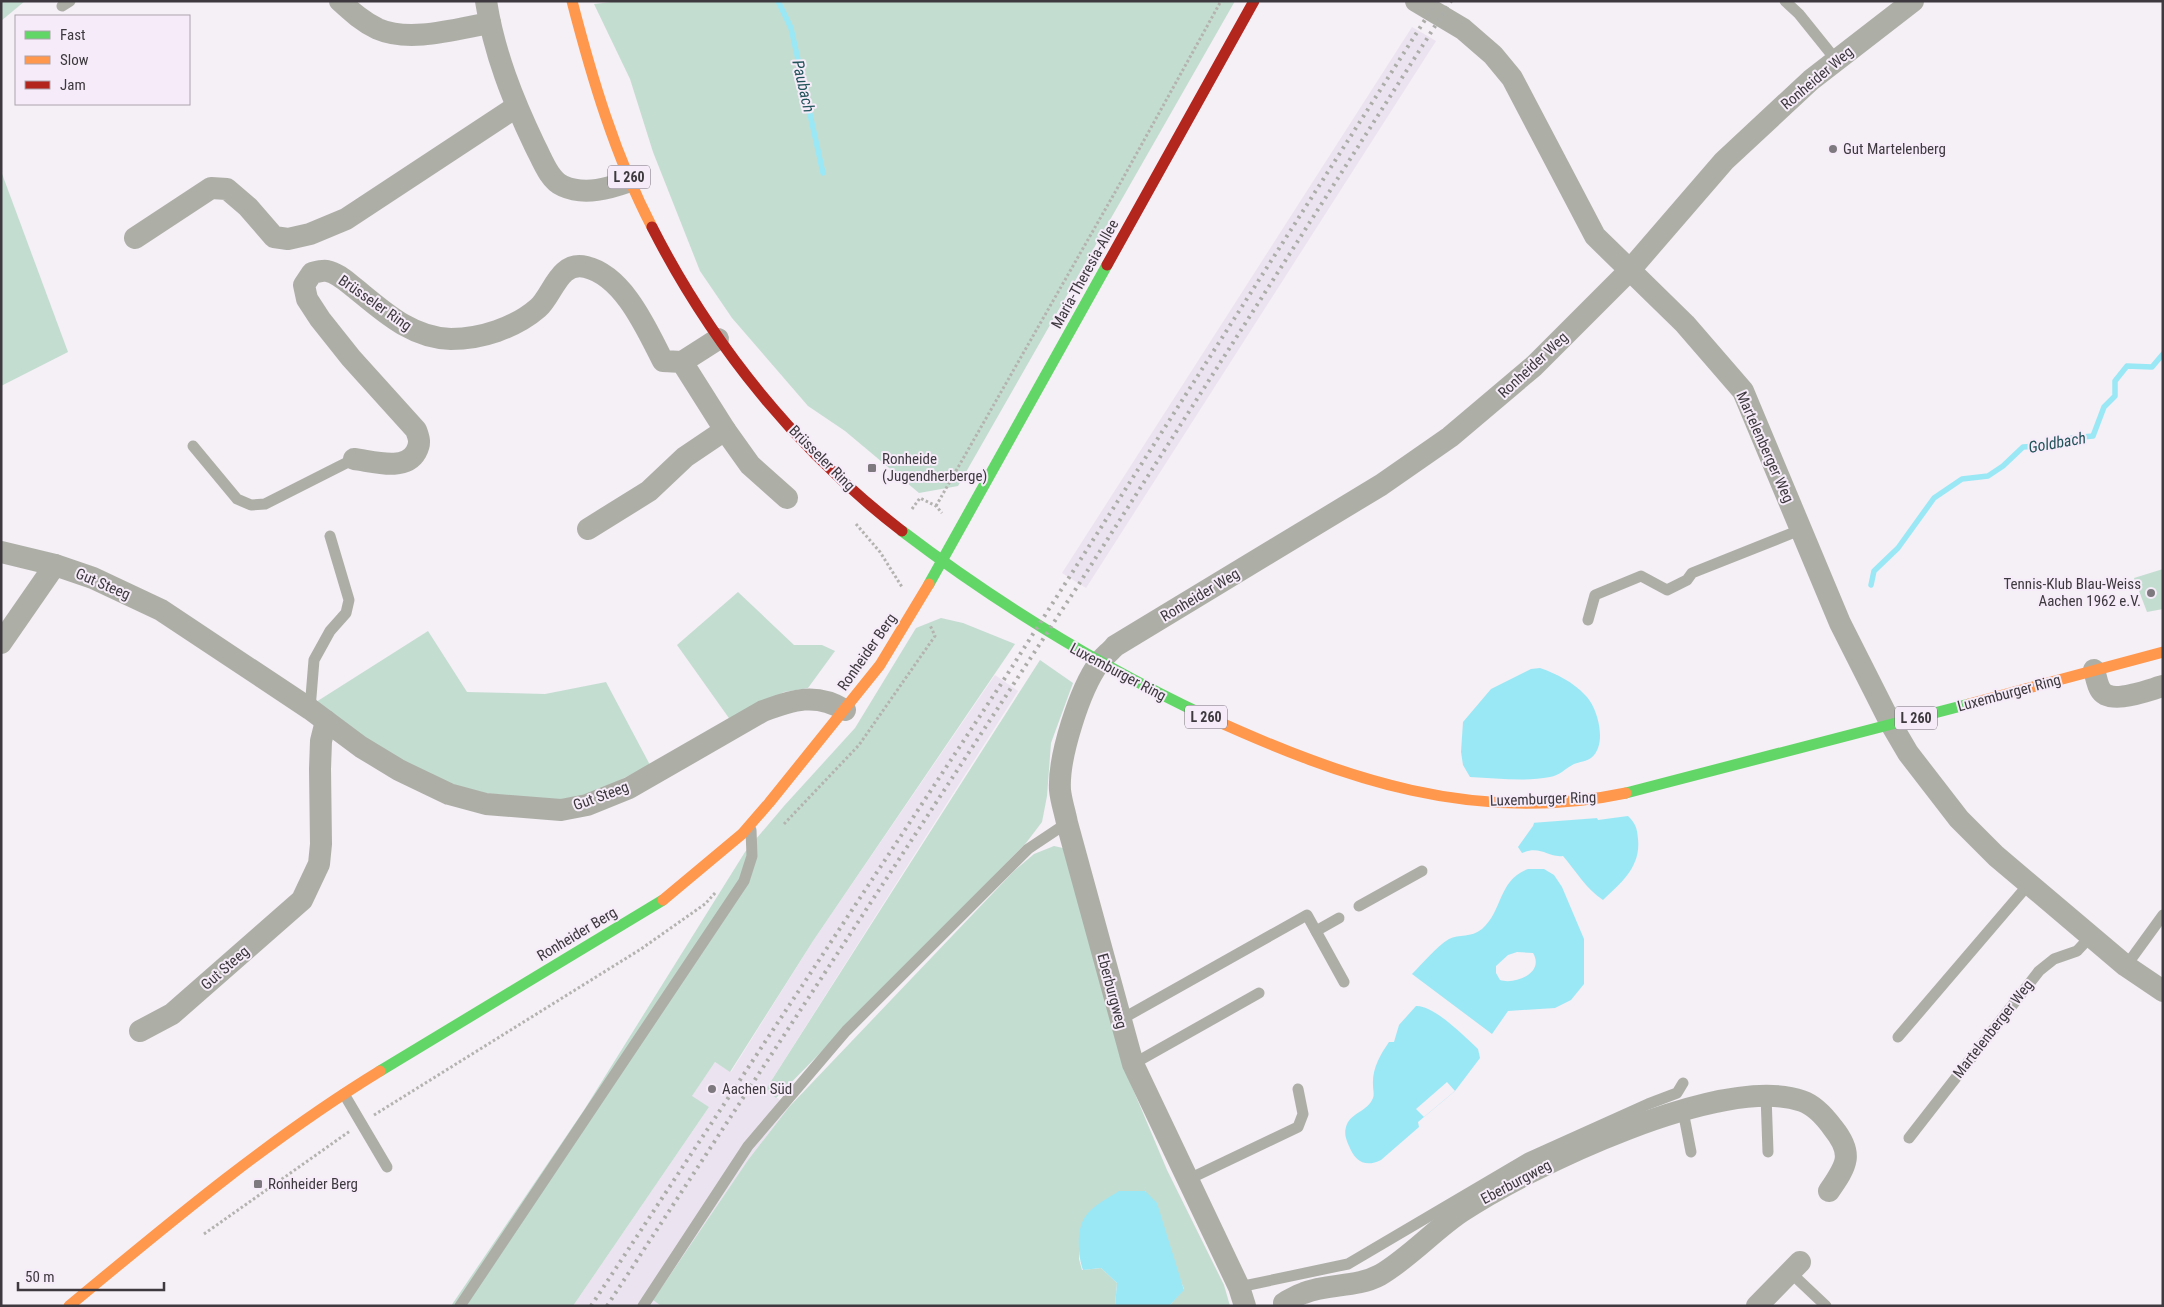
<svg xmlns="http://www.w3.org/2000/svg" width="2164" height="1307" font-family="'Roboto Condensed',sans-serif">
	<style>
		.built { fill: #ece3f0 }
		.green { fill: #c4ddd1 }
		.water { fill: #9ae8f5; fill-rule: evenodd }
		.pier { fill: #f5eff6 }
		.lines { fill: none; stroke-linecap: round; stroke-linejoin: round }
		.stream { stroke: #9ae8f5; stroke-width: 5.5 }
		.path { stroke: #b4b3b0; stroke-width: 3; stroke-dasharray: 2.5 2.5; stroke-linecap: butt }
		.lane { stroke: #adafa7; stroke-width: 11 }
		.street { stroke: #adafa7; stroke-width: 22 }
		.fast { stroke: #63d668; stroke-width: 11 }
		.slow { stroke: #ff974d; stroke-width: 11 }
		.jam { stroke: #b3261e; stroke-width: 11 }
		.rail { stroke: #acada9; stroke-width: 4; stroke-dasharray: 2.5 5; stroke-linecap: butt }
		.poi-dot { fill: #7d797e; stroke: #f6ecf9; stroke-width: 2 }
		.labels { text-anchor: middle; stroke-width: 4; stroke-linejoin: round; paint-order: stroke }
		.shield { fill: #f6ecf9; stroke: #746f76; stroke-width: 1 }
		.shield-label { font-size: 14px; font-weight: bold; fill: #3d393e }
		.street-label { font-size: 15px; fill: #3d393e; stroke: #f6ecf9 }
		.poi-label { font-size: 15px; fill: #3d393e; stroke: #f6ecf9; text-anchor: start }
		.water-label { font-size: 16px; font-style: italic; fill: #21535a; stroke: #f6ecf9 }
	</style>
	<rect width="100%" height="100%" fill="#f5eff6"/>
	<g class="built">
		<polygon points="1412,27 1436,41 1086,588 1062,573"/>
		<polygon points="995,675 1018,691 766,1089 789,1107 748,1160 653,1300 661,1306 573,1306 709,1107 691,1097 715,1062 731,1072 813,941"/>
	</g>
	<g class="green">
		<polygon points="1,1 25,1 1,21"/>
		<polygon points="620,1 1235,1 958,486 919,493 845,431 808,406 732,318 700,271 653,152 630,79 594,4"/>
		<polygon points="1,171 68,352 1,386"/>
		<polygon points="2163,569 2163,609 2147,612 2134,578"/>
		<polygon points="738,592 794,645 822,645 835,651 808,688 784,692 731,721 677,645"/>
		<polygon points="941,618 963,623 1015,644 813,941 730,1072 715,1062 692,1096 709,1107 573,1306 451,1306 584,1110 745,852 784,806 855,728 916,628"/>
		<polygon points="428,631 467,692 545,694 606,682 650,765 592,794 551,801 476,792 442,783 383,753 316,702"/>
		<polygon points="1040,660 1073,683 1051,743 1047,796 1042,822 1026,843 776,1098 766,1089"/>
		<polygon points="1054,846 1063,848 1127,1075 1167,1170 1224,1285 1230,1306 1169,1306 1184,1289 1145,1191 1080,1233 1079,1259 1082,1270 1101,1268 1117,1283 1115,1306 661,1306 653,1300 748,1160 789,1107 1014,871 1034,854"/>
	</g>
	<g class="water">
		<path d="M1540,668C1557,674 1573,682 1585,695C1598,707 1608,745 1591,758C1587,761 1579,762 1574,764C1566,768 1559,776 1550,777C1525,782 1496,778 1470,777L1463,765L1461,752L1463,722L1491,689L1531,669Z"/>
		<path d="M1546,787L1589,802L1598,820L1628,816C1636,824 1637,828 1638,839C1641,867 1621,883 1603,900C1586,889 1576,871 1563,856C1548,858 1541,845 1522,853L1518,847L1533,826Z"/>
		<path d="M1528,869H1544L1554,875L1562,887L1584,939V984L1571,1000L1555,1008L1508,1011L1492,1034L1412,974C1423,963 1436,947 1449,939C1459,934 1471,938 1482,929C1503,911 1498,880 1528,869ZM1517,952L1533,953C1545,973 1515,985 1500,980L1496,973V966L1508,955Z"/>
		<path d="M1416,1006C1434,1005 1465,1037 1478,1049L1480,1058L1455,1091L1418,1122L1419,1127L1381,1160C1365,1168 1355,1161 1349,1146C1346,1139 1344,1134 1346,1127C1350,1113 1366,1112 1372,1100C1375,1095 1373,1091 1373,1085C1372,1069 1380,1055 1389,1042H1394L1399,1025Z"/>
		<path d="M1119,1191H1145L1157,1203L1184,1290L1169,1306H1115L1117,1283L1101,1268L1083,1270C1078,1256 1076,1230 1085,1217C1092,1206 1108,1198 1119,1191Z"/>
	</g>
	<g class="pier">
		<polygon points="1545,784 1562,785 1591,799 1599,817 1608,816 1598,818 1531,823"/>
		<polygon points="1447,1082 1455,1091 1424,1117 1416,1109"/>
	</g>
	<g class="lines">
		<g class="stream">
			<polyline points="778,1 791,28 823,173"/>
			<polyline points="1871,585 1874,571 1898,548 1934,498 1962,479 1988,476 2003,466 2023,447 2056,445 2072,438 2093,436 2104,407 2115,396 2115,381 2127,366 2152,367 2163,354"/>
		</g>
		<g class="path">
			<polyline points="936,506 1122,180 1221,1"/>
			<polyline points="912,509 920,498 936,506 942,513"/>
			<polyline points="856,524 880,552 902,587"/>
			<polyline points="784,824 859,745 935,636 930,625"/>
			<polyline points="374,1115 641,949 705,904 716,892"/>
			<polyline points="204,1234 350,1131"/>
		</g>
		<g class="lane">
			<polyline points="1785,1 1799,14 1836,60"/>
			<polyline points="62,6 70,1"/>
			<polyline points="193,446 237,499 251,505 265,504 354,459"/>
			<polyline points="1588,620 1595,595 1641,576 1667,590 1687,580 1692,573 1800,530"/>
			<polyline points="310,709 314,660 330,631 346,613 349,600 330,536"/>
			<polyline points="1359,906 1422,871"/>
			<polyline points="1316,931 1339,918"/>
			<polyline points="2126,966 2163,915"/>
			<polyline points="1120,1020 1307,915 1344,982"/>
			<polyline points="1898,1037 2028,885"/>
			<polyline points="1133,1064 1259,993"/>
			<polyline points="344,1094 387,1167"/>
			<polyline points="1766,1095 1768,1152"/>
			<polyline points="1683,1111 1691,1152"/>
			<polyline points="1909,1138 2039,971 2054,959 2077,951 2091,936"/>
			<polyline points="1189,1179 1298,1127 1303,1114 1298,1089"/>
			<polyline points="1790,1272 1826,1306"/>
			<polyline points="1239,1287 1348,1264 1528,1158 1648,1104 1677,1093 1683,1083"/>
			<polyline points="460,1306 744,881 752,856 751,830"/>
			<polyline points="643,1306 748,1146 846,1031 1028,849 1067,823"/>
		</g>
		<g class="street">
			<path d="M340,1C352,12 363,22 378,29C410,43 456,29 490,23"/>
			<path d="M486,1C494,53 513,100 535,146C542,159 549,180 563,186C585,196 610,188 630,181"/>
			<polyline points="1416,1 1463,29 1493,55 1512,78 1595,236 1685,324 1743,391 1840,623 1891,724 1908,753 1959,819 1996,856 2126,966 2163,991"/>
			<polyline points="135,238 211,188 227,189 248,207 274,237 288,239 310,234 346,219 516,107"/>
			<polyline points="682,362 718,339"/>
			<polyline points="725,430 750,465 787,498"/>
			<path d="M354,459C372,461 405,472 416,452C421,443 419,438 416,430L351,358L320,319L307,299L304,285L312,273C316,272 323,270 327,271C338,273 348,283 356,289C384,312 412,338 451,339C481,339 515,328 538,308C553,295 559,260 586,267C624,276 647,330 663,361L682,362L725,430L685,457L649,491L588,529"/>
			<path d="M1,552L55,565L93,578L161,610L310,709L361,747L399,770L449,794L486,804L561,810L587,805L629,788L763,711C792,700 816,692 845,710"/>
			<polyline points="1,643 55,565"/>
			<path d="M2094,670C2096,676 2097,684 2100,689C2109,706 2148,690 2163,686"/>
			<polyline points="140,1031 172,1014 302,900 319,864 321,844 320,769 321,741 326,721"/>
			<path d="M1284,1303C1290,1300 1297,1295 1304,1293C1328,1283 1356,1288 1380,1275C1409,1258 1433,1231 1461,1212C1528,1167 1723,1073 1802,1101C1814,1105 1825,1117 1833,1128C1854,1154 1847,1165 1829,1191"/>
			<path d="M1245,1306L1239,1287L1133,1064L1067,823C1065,812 1061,801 1060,790C1058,757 1080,689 1099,663C1103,657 1110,652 1115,646L1381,485L1450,437L1534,366L1629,271L1724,161L1811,80L1913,1"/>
			<polyline points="1757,1306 1800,1262"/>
		</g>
		<g class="fast">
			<path d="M902,531C998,604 1099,666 1208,717"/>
			<polyline points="929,584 1107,265"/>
			<polyline points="1626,793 1969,704"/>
			<polyline points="380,1071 663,900"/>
		</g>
		<g class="slow">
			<path d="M572,1C592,78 615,156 652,227"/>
			<polyline points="1969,704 2163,652"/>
			<path d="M1208,717C1344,779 1475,825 1626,793"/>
			<polyline points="663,900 742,834 769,803 880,665 929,584"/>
			<path d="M69,1306C169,1223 269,1139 380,1071"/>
		</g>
		<g class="jam">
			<path d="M652,227C712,345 797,450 902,531"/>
			<polyline points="1107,265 1254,1"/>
		</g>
		<g class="rail">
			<polyline points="591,1306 1003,681 1437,1"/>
			<polyline points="607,1306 1079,584 1451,1"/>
		</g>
	</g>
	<g class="poi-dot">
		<circle cx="1833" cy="149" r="5"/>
		<rect x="867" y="463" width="10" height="10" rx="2.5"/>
		<circle cx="2151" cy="593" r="5"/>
		<circle cx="712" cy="1089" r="5"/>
		<rect x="253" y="1179" width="10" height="10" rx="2.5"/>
	</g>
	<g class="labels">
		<g class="shield">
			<rect x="608" y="165.5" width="42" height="23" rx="4"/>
			<rect x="1185" y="705.5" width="42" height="23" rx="4"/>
			<rect x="1895" y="706.5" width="42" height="23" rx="4"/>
		</g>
		<g class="shield-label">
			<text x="629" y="182">L 260</text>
			<text x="1206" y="722">L 260</text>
			<text x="1916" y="723">L 260</text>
		</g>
		<g class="street-label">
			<text transform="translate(1817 78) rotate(-40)" y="5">Ronheider Weg</text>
			<text transform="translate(1085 274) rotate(-61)" y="5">Maria-Theresia-Allee</text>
			<text transform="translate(375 303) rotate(35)" y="5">Brüsseler Ring</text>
			<text transform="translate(1533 365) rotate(-43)" y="5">Ronheider Weg</text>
			<text transform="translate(1765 447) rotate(66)" y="5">Martelenberger Weg</text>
			<text transform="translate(822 458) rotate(45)" y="5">Brüsseler Ring</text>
			<text transform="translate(103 584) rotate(23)" y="5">Gut Steeg</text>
			<text transform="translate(1200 595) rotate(-31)" y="5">Ronheider Weg</text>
			<text transform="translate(867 652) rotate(-55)" y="5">Ronheider Berg</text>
			<text transform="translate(1118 672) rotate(28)" y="5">Luxemburger Ring</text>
			<text transform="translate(2009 693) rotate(-15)" y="5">Luxemburger Ring</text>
			<text transform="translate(601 796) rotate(-20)" y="5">Gut Steeg</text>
			<text transform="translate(1543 799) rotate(-2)" y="5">Luxemburger Ring</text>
			<text transform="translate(577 934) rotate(-31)" y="5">Ronheider Berg</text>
			<text transform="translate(225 968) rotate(-41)" y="5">Gut Steeg</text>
			<text transform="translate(1112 991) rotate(75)" y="5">Eberburgweg</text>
			<text transform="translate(1993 1029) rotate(-52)" y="5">Martelenberger Weg</text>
			<text transform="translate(1516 1182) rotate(-28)" y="5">Eberburgweg</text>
		</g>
		<g class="poi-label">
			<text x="1843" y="154">Gut Martelenberg</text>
			<text x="882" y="464">Ronheide<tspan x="882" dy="17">(Jugendherberge)</tspan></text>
			<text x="2141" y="589" text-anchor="end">Tennis-Klub Blau-Weiss<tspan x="2141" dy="17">Aachen 1962 e.V.</tspan></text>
			<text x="722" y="1094">Aachen Süd</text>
			<text x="268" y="1189">Ronheider Berg</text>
		</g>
		<g class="water-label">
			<text transform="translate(804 86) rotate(77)" y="6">Paubach</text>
			<text transform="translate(2057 442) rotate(-10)" y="6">Goldbach</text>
		</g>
	</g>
	<rect width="2164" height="1307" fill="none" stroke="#3d393e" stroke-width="5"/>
	<rect x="15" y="15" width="175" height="90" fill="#f6ecf9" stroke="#aca4ae"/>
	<rect x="25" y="31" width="25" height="8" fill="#63d668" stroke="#aca4ae"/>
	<text x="60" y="40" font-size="15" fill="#3d393e">Fast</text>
	<rect x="25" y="56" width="25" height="8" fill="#ff974d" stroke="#aca4ae"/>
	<text x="60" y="65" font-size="15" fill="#3d393e">Slow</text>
	<rect x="25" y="81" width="25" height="8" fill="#b3261e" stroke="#aca4ae"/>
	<text x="60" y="90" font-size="15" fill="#3d393e">Jam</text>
	<path d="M18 1282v8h146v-8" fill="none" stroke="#3d393e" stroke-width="2.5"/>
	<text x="25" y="1282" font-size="15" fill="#3d393e" stroke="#f6ecf9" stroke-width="4" paint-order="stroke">50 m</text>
</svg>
